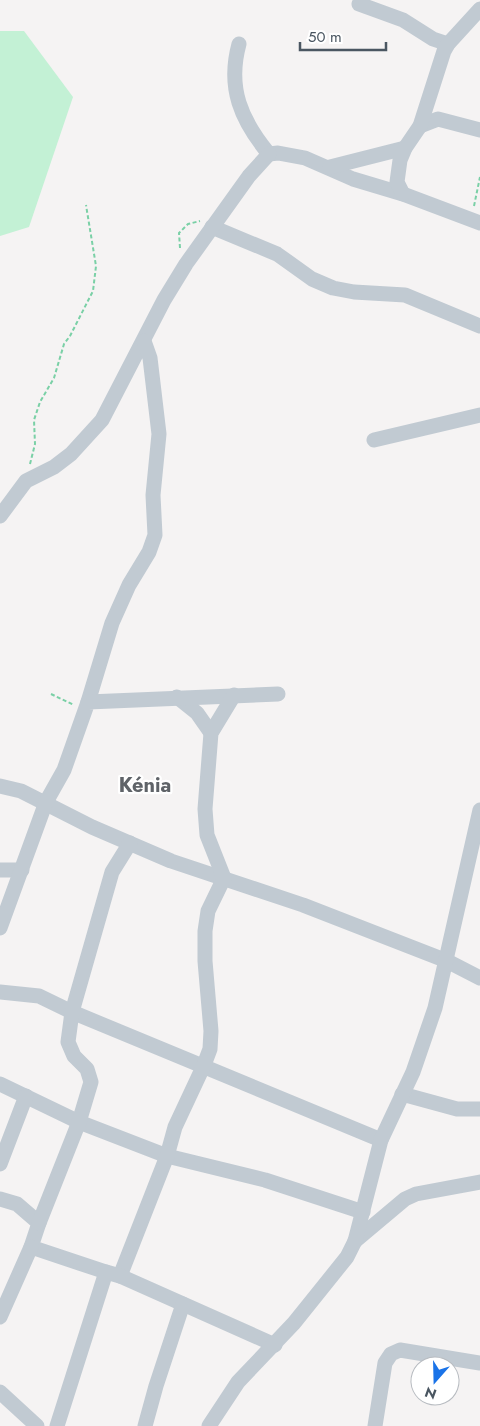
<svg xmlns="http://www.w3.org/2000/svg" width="480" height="1426" font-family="Jost,sans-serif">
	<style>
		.green { fill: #c3f1d5 }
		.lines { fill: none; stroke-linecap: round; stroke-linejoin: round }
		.path { stroke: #7ad0a6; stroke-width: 2; stroke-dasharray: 4 2.5; stroke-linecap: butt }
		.minor { stroke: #c1cad2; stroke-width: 15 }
		.labels { text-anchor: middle; stroke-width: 4.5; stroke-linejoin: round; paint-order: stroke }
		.neighbourhood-label { font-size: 20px; font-weight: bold; fill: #5f6368; stroke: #fff }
	</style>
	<rect width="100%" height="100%" fill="#f5f3f3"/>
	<polygon class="green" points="0,31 24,31 73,97 29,227 0,236"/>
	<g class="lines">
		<g class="path">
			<polyline points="474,206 480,177"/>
			<polyline points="180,248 179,233 188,224 200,221"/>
			<polyline points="30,464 35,444 34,420 40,402 54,378 64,344 70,336 93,291 96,266 86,205"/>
			<polyline points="51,694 74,705"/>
		</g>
		<g class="minor">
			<polyline points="359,4 403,20 433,39 448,44"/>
			<path d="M239,44C227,88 241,120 269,154L278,153L305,158L353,179L403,194L480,223"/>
			<polyline points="420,126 438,119 480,130"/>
			<polyline points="330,167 405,148"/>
			<polyline points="403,194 397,182 400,160 405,148 420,126 444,51 448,44 480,9"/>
			<polyline points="212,227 277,254 312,279 333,288 354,292 405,295 480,326"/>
			<polyline points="374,440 480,415"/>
			<polyline points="0,516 26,481 54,467 71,454 102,420 164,300 186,264 249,176 269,154"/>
			<polyline points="177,697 197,713 211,733"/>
			<polyline points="88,702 112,623 129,585 149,552 155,535 153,495 159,434 150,358 144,341"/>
			<polyline points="0,786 21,791 92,827 171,861 303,905 447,961 480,978"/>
			<polyline points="0,870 22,870"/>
			<polyline points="0,928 46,802 64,770 88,702 278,694"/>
			<polyline points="0,992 39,996 72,1012 381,1140"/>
			<polyline points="0,1084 79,1122 167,1156 265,1180 363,1212"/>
			<polyline points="402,1094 457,1109 480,1109"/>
			<polyline points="0,1164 26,1096"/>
			<polyline points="0,1199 17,1204 39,1223 31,1247 106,1272"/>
			<polyline points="39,1223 79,1122 91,1082 87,1069 74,1056 68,1042 72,1012 112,872 130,843"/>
			<polyline points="355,1241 405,1199 416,1194 480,1182"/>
			<polyline points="120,1276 167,1156 175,1127 204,1065 210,1049 211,1031 205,961 205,931 208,911 224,878 207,835 205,809 211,733 234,695"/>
			<polyline points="0,1317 31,1247"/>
			<polyline points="0,1392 37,1426"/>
			<polyline points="57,1426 106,1272 120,1276 275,1345"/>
			<polyline points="145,1426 156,1386 183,1304"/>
			<polyline points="209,1426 238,1382 294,1323 347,1257 355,1241 381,1140 413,1072 435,1008 480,810"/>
			<polyline points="375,1426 385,1363 391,1354 400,1350 480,1363"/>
		</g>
	</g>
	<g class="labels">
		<g class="neighbourhood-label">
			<text x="145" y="792">Kénia</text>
		</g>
	</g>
	<g transform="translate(435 1381) rotate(200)"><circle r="24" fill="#ffffff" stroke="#b7bbc0"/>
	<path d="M0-4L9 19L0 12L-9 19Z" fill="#1a73e8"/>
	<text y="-8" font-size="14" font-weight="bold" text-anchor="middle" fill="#4a5661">N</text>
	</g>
	<path d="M300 42v8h86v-8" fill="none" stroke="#4a5661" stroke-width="2.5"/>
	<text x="308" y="42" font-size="15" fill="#4a5661" stroke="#ffffff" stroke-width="4" paint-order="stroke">50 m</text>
</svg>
